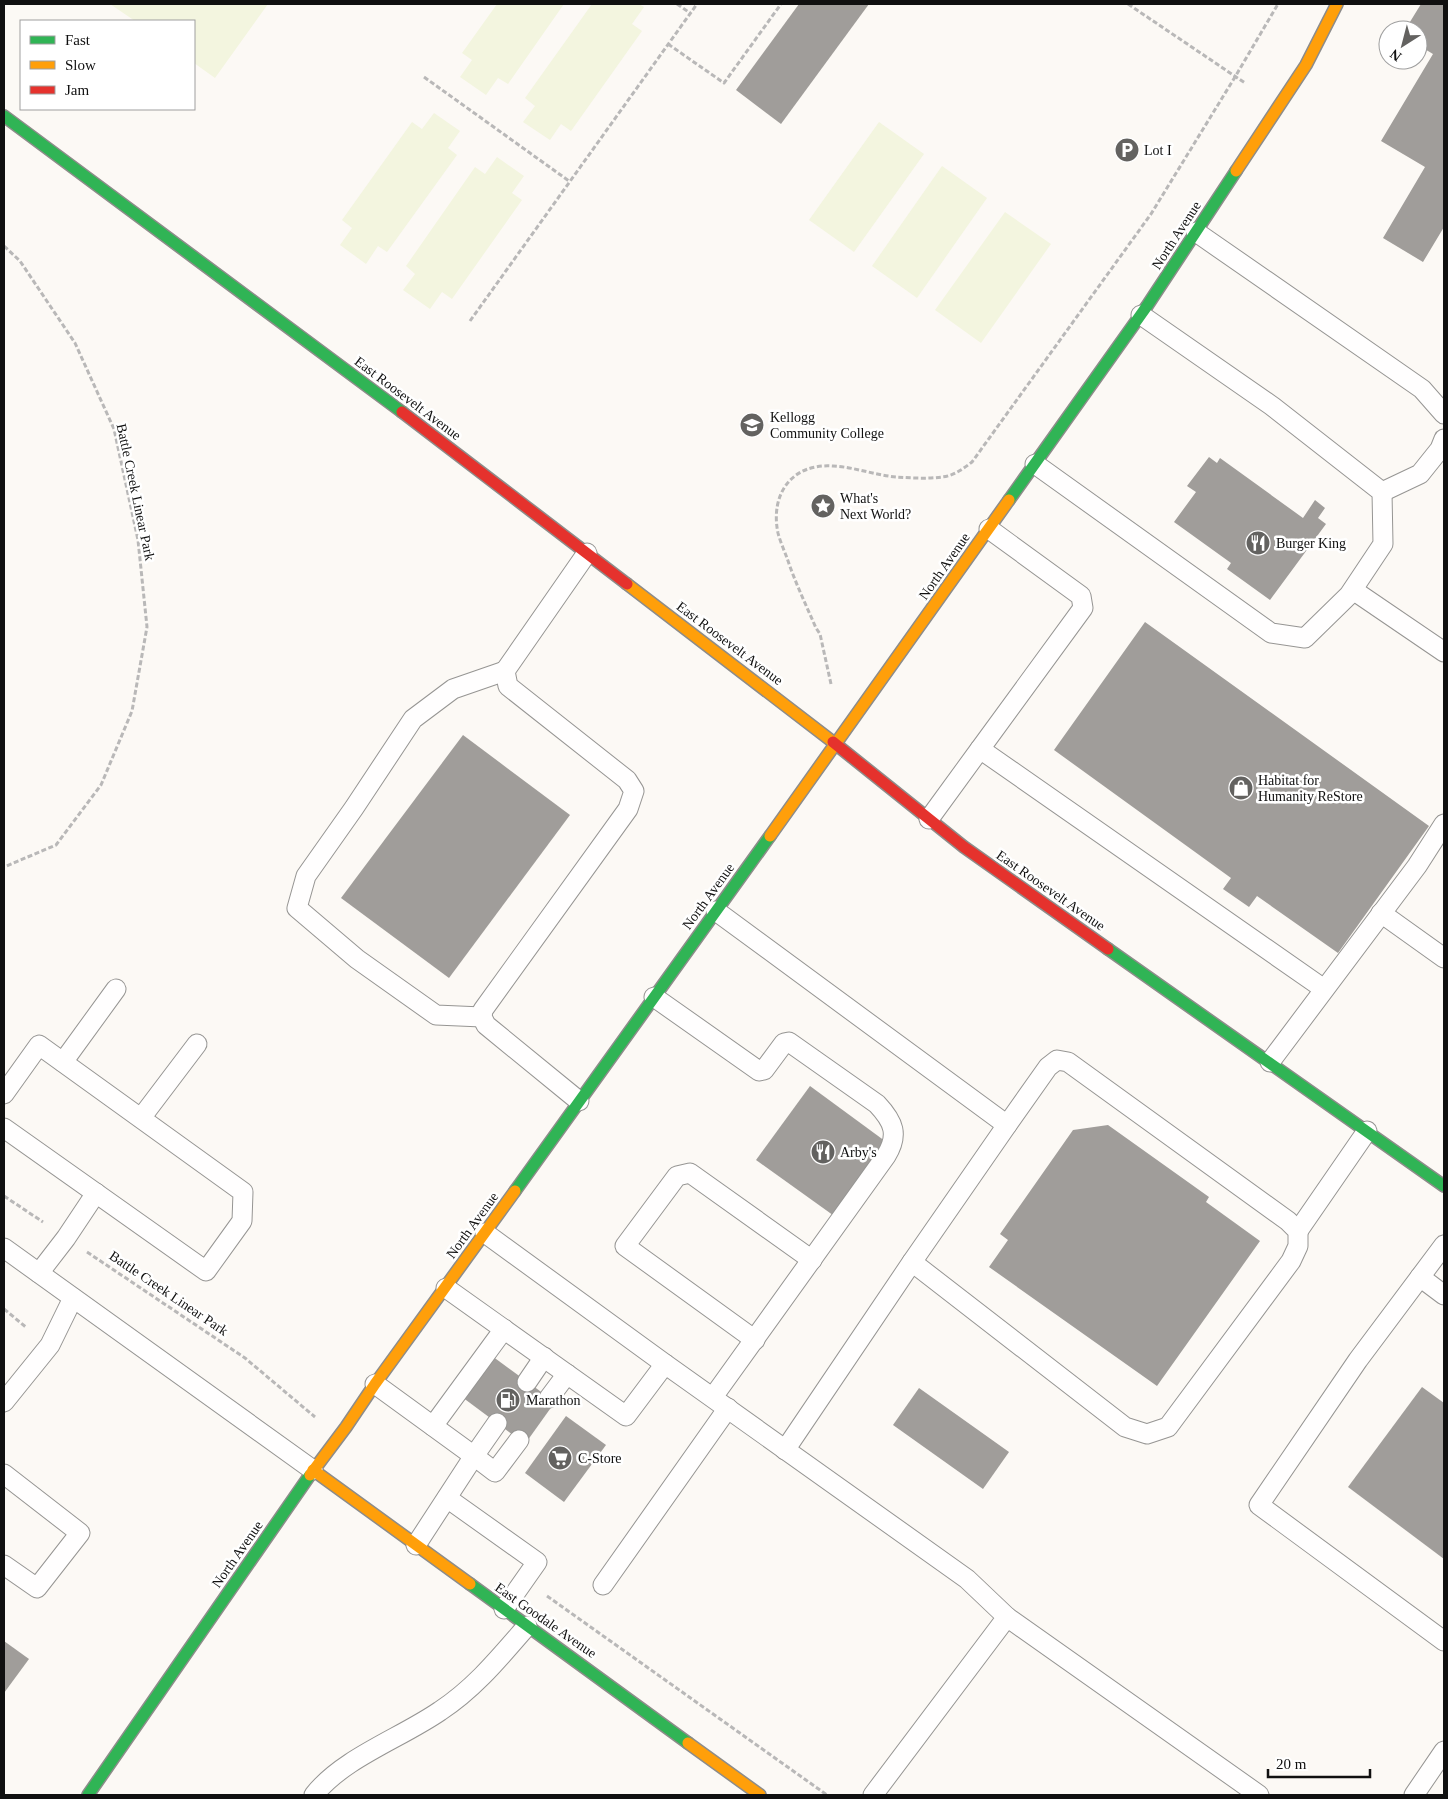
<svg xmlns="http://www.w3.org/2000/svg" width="1448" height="1799" font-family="'Times New Roman',serif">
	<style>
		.pitch { fill: #f3f5df }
		.building { fill: #a09d9a }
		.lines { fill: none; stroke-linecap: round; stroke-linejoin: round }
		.lane-casing { stroke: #969593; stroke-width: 21 }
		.fast-casing { stroke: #8d8c8a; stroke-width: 14 }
		.slow-casing { stroke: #8d8c8a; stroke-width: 14 }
		.jam-casing { stroke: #8d8c8a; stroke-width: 14 }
		.path { stroke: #b9b8b8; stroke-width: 3; stroke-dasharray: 5 2.5; stroke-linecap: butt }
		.lane { stroke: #fffefe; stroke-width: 19 }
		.fast { stroke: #30b455; stroke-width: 11 }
		.slow { stroke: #ff9f0a; stroke-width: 11 }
		.jam { stroke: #e5322d; stroke-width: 11 }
		.labels { text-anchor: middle; stroke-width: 5; stroke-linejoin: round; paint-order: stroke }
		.poi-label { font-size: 14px; fill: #101010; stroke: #fff; text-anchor: start }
		.street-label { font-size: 14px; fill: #101010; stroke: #fff }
	</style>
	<rect width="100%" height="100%" fill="#fcf9f5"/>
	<g class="pitch">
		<polygon points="110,4 268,4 215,78 194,63 194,21 135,21"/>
		<polygon points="497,4 564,4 508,84 498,78 486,95 460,77 472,60 462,53"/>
		<polygon points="592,4 603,4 605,5 607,4 639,4 644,7 632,24 642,31 571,131 561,124 550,140 523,122 535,106 525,98"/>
		<polygon points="434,113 460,131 448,148 457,155 387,252 378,246 366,264 340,245 352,228 342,220 412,122 422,129"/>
		<polygon points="879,122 924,154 854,252 809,220"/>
		<polygon points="497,157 524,176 512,193 522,200 452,299 442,292 430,309 403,290 415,274 406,266 475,167 485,174"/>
		<polygon points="942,166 987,198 917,298 872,266"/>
		<polygon points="1005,212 1051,244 981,343 935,310"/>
	</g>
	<g class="building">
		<polygon points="799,4 869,4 781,124 736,90"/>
		<polygon points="1421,4 1444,4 1444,144 1443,147 1444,148 1444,227 1423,262 1383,238 1425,167 1381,141 1433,54 1418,45 1418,30 1405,30"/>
		<polygon points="1209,457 1217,463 1220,458 1303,518 1315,500 1325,508 1318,518 1326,524 1270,600 1227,569 1231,563 1174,522 1196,492 1187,486"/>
		<polygon points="1145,622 1429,826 1338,953 1257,896 1249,907 1223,889 1231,878 1054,750"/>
		<polygon points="463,735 570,815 449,978 341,898"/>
		<polygon points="810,1086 889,1144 837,1218 756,1160"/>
		<polygon points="1108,1125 1209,1197 1206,1202 1260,1241 1157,1386 989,1267 1008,1240 1000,1234 1073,1130"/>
		<polygon points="492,1356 555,1402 525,1444 462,1397"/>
		<polygon points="1422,1387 1444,1403 1444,1559 1348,1487"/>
		<polygon points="919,1388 1009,1452 983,1489 893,1425"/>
		<polygon points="566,1416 606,1445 564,1502 525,1473"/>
		<polygon points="4,1641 29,1659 4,1693"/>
	</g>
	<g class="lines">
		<defs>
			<g id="lane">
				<polyline points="1196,232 1422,389 1444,414"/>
				<polyline points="1035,464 1271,633 1305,638 1349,595 1383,544 1382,492 1272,406 1141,315"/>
				<polyline points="1382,492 1420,474 1440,449 1444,439"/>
				<polyline points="1353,590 1444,652"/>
				<polyline points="980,749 1083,608 1081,596 989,529"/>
				<polyline points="929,819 980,749 1324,989"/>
				<polyline points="716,911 1007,1125 912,1262 785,1450"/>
				<polyline points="1381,913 1444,958"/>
				<path d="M654,997L759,1071L764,1070L784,1043L789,1042L877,1104C894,1122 899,1135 886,1156L713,1397"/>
				<polyline points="482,1017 436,1015 357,959 297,908 306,876 354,808 413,719 453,689 505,671"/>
				<polyline points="63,1062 116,989"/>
				<polyline points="1270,1062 1417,866 1444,824"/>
				<polyline points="4,1094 39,1045 243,1192 242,1221 206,1271 4,1128"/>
				<polyline points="579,1101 486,1025 482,1017 483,1010 628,809 634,791 627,780 508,686 505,671 587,553"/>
				<polyline points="141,1118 197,1044"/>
				<polyline points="1298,1231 1367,1131"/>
				<polyline points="485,1233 665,1364 967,1579 1007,1617 873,1795"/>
				<polyline points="1444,1245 1358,1360 1259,1505 1444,1641"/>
				<polyline points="4,1248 313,1470"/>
				<polyline points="912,1262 1125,1427 1147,1434 1168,1427 1291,1261 1298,1246 1298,1231 1288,1221 1068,1062 1057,1060 1048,1067 1007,1125"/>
				<polyline points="39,1273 66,1238 96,1193"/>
				<polyline points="1420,1277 1444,1295"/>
				<polyline points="446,1288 626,1416 665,1364"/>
				<polyline points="755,1340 625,1246 677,1176 690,1173 812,1260"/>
				<polyline points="527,1382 544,1357"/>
				<polyline points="375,1384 474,1456 416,1545"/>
				<polyline points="549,1398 567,1374"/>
				<polyline points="4,1402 50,1345 73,1298"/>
				<polyline points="497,1423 474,1456 495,1472 519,1440"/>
				<polyline points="433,1426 504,1329"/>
				<polyline points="4,1474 80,1533 37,1588 4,1565"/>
				<polyline points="447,1498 537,1562 504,1609"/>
				<polyline points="603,1585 728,1408"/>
				<polyline points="1007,1617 1259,1795"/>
				<path d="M314,1795C343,1758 401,1738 440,1711C475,1688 500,1657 527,1626"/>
				<polyline points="1414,1795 1444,1751"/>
			</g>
			<g id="fast">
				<polyline points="4,116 402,412"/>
				<polyline points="1009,500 1147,306 1236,171"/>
				<polyline points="1108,949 1444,1186"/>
				<polyline points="515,1191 770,836"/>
				<polyline points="470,1584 688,1743"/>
				<polyline points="88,1795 310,1475"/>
			</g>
			<g id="slow">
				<polyline points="1236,171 1306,65 1337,4"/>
				<polyline points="627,584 833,742"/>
				<polyline points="770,836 1009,500"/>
				<polyline points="313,1470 470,1584"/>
				<polyline points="310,1475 346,1427 375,1384 515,1191"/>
				<polyline points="688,1743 760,1795"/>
			</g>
			<g id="jam">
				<polyline points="402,412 627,584"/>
				<polyline points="833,742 964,847 1108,949"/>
			</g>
		</defs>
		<use href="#lane" class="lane-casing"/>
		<use href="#fast" class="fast-casing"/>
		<use href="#slow" class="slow-casing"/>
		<use href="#jam" class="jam-casing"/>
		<g class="path">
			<polyline points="677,4 690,13"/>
			<polyline points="1128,4 1245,83"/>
			<polyline points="668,44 724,83 781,4"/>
			<polyline points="424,77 569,181"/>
			<polyline points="4,246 20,261 75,343 114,429 138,540 147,627 132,711 101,785 56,845 4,867"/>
			<polyline points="470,321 697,4"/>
			<path d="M831,684L820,634L816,628C806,605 795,582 787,558C784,550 780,541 778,533C770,495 791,463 833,466C854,467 875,475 896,477C911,478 928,479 942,477C953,476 963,469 972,462L1151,214L1235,77L1278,4"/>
			<polyline points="4,1196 43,1222"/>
			<polyline points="87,1252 245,1358 315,1417"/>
			<polyline points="4,1309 27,1328"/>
			<polyline points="547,1596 827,1795"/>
		</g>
		<use href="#lane" class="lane"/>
		<use href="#fast" class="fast"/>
		<use href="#slow" class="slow"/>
		<use href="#jam" class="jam"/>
	</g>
	<defs>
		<symbol id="parking-disc" viewBox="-11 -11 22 22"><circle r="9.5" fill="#636260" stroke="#fff"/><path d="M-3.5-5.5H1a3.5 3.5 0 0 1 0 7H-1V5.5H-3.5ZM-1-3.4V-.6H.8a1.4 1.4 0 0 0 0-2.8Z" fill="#fff"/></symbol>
		<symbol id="university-disc" viewBox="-11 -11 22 22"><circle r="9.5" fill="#636260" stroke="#fff"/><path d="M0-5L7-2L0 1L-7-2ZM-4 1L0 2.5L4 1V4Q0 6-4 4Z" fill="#fff"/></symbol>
		<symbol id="sight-disc" viewBox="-11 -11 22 22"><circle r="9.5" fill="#636260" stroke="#fff"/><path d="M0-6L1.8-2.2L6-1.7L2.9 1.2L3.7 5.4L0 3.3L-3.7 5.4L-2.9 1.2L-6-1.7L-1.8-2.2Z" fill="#fff"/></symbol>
		<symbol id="restaurant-disc" viewBox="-11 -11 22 22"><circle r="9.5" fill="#636260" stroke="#fff"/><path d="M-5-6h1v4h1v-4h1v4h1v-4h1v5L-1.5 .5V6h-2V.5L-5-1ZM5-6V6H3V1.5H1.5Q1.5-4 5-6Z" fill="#fff"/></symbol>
		<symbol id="shop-disc" viewBox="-11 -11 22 22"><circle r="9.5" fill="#636260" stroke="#fff"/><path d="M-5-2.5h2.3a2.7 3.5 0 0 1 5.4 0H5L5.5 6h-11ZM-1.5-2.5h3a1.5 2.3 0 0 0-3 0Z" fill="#fff"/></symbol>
		<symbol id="fuel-disc" viewBox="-11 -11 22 22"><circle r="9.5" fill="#636260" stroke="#fff"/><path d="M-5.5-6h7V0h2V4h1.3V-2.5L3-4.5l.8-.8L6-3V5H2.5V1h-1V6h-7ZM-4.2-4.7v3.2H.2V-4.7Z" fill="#fff"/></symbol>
		<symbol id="supermarket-disc" viewBox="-11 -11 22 22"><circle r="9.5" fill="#636260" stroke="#fff"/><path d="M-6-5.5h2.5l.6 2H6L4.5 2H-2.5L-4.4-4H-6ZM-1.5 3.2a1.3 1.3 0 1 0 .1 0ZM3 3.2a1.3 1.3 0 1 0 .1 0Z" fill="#fff"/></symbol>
	</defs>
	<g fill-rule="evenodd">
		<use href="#parking-disc" x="1113" y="136" width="28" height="28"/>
		<use href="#university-disc" x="738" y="411" width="28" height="28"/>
		<use href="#sight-disc" x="809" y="492" width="28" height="28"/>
		<use href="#restaurant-disc" x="1244" y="529" width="28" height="28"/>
		<use href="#shop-disc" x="1227" y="774" width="28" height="28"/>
		<use href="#restaurant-disc" x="809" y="1138" width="28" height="28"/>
		<use href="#fuel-disc" x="494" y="1386" width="28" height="28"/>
		<use href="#supermarket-disc" x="546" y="1444" width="28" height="28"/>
	</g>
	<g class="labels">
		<g class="poi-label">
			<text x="1144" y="155">Lot I</text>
			<text x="770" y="422">Kellogg<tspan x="770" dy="16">Community College</tspan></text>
			<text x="840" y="503">What's<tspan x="840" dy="16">Next World?</tspan></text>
			<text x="1276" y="548">Burger King</text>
			<text x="1258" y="785">Habitat for<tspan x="1258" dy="16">Humanity ReStore</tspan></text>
			<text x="840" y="1157">Arby's</text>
			<text x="526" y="1405">Marathon</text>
			<text x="578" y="1463">C-Store</text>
		</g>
		<g class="street-label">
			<text transform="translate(1176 235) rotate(-57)" y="5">North Avenue</text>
			<text transform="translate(408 398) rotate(37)" y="5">East Roosevelt Avenue</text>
			<text transform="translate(136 492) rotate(78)" y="5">Battle Creek Linear Park</text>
			<text transform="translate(944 566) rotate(-55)" y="5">North Avenue</text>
			<text transform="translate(730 643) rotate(37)" y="5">East Roosevelt Avenue</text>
			<text transform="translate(1051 890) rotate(35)" y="5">East Roosevelt Avenue</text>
			<text transform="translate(708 896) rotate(-54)" y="5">North Avenue</text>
			<text transform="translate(472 1225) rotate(-54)" y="5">North Avenue</text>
			<text transform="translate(169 1293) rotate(34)" y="5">Battle Creek Linear Park</text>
			<text transform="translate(237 1554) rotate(-55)" y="5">North Avenue</text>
			<text transform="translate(546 1620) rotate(35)" y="5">East Goodale Avenue</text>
		</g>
	</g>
	<rect width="1448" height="1799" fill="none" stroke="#101010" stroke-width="10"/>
	<rect x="20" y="20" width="175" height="90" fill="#ffffff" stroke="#9f9f9f"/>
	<rect x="30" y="36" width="25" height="8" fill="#30b455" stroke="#9f9f9f"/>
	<text x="65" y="45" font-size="15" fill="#101010">Fast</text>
	<rect x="30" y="61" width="25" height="8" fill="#ff9f0a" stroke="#9f9f9f"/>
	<text x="65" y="70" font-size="15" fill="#101010">Slow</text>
	<rect x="30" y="86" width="25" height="8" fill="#e5322d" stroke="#9f9f9f"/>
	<text x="65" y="95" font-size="15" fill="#101010">Jam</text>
	<g transform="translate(1403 45) rotate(216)"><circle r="24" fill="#ffffff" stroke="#9f9f9f"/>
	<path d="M0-4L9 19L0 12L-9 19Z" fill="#636260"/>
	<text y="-8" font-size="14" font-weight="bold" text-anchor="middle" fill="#101010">N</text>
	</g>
	<path d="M1268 1769v8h102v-8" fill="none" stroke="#101010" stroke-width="2.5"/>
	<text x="1276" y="1769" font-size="15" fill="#101010" stroke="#ffffff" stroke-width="4" paint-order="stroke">20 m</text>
</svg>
